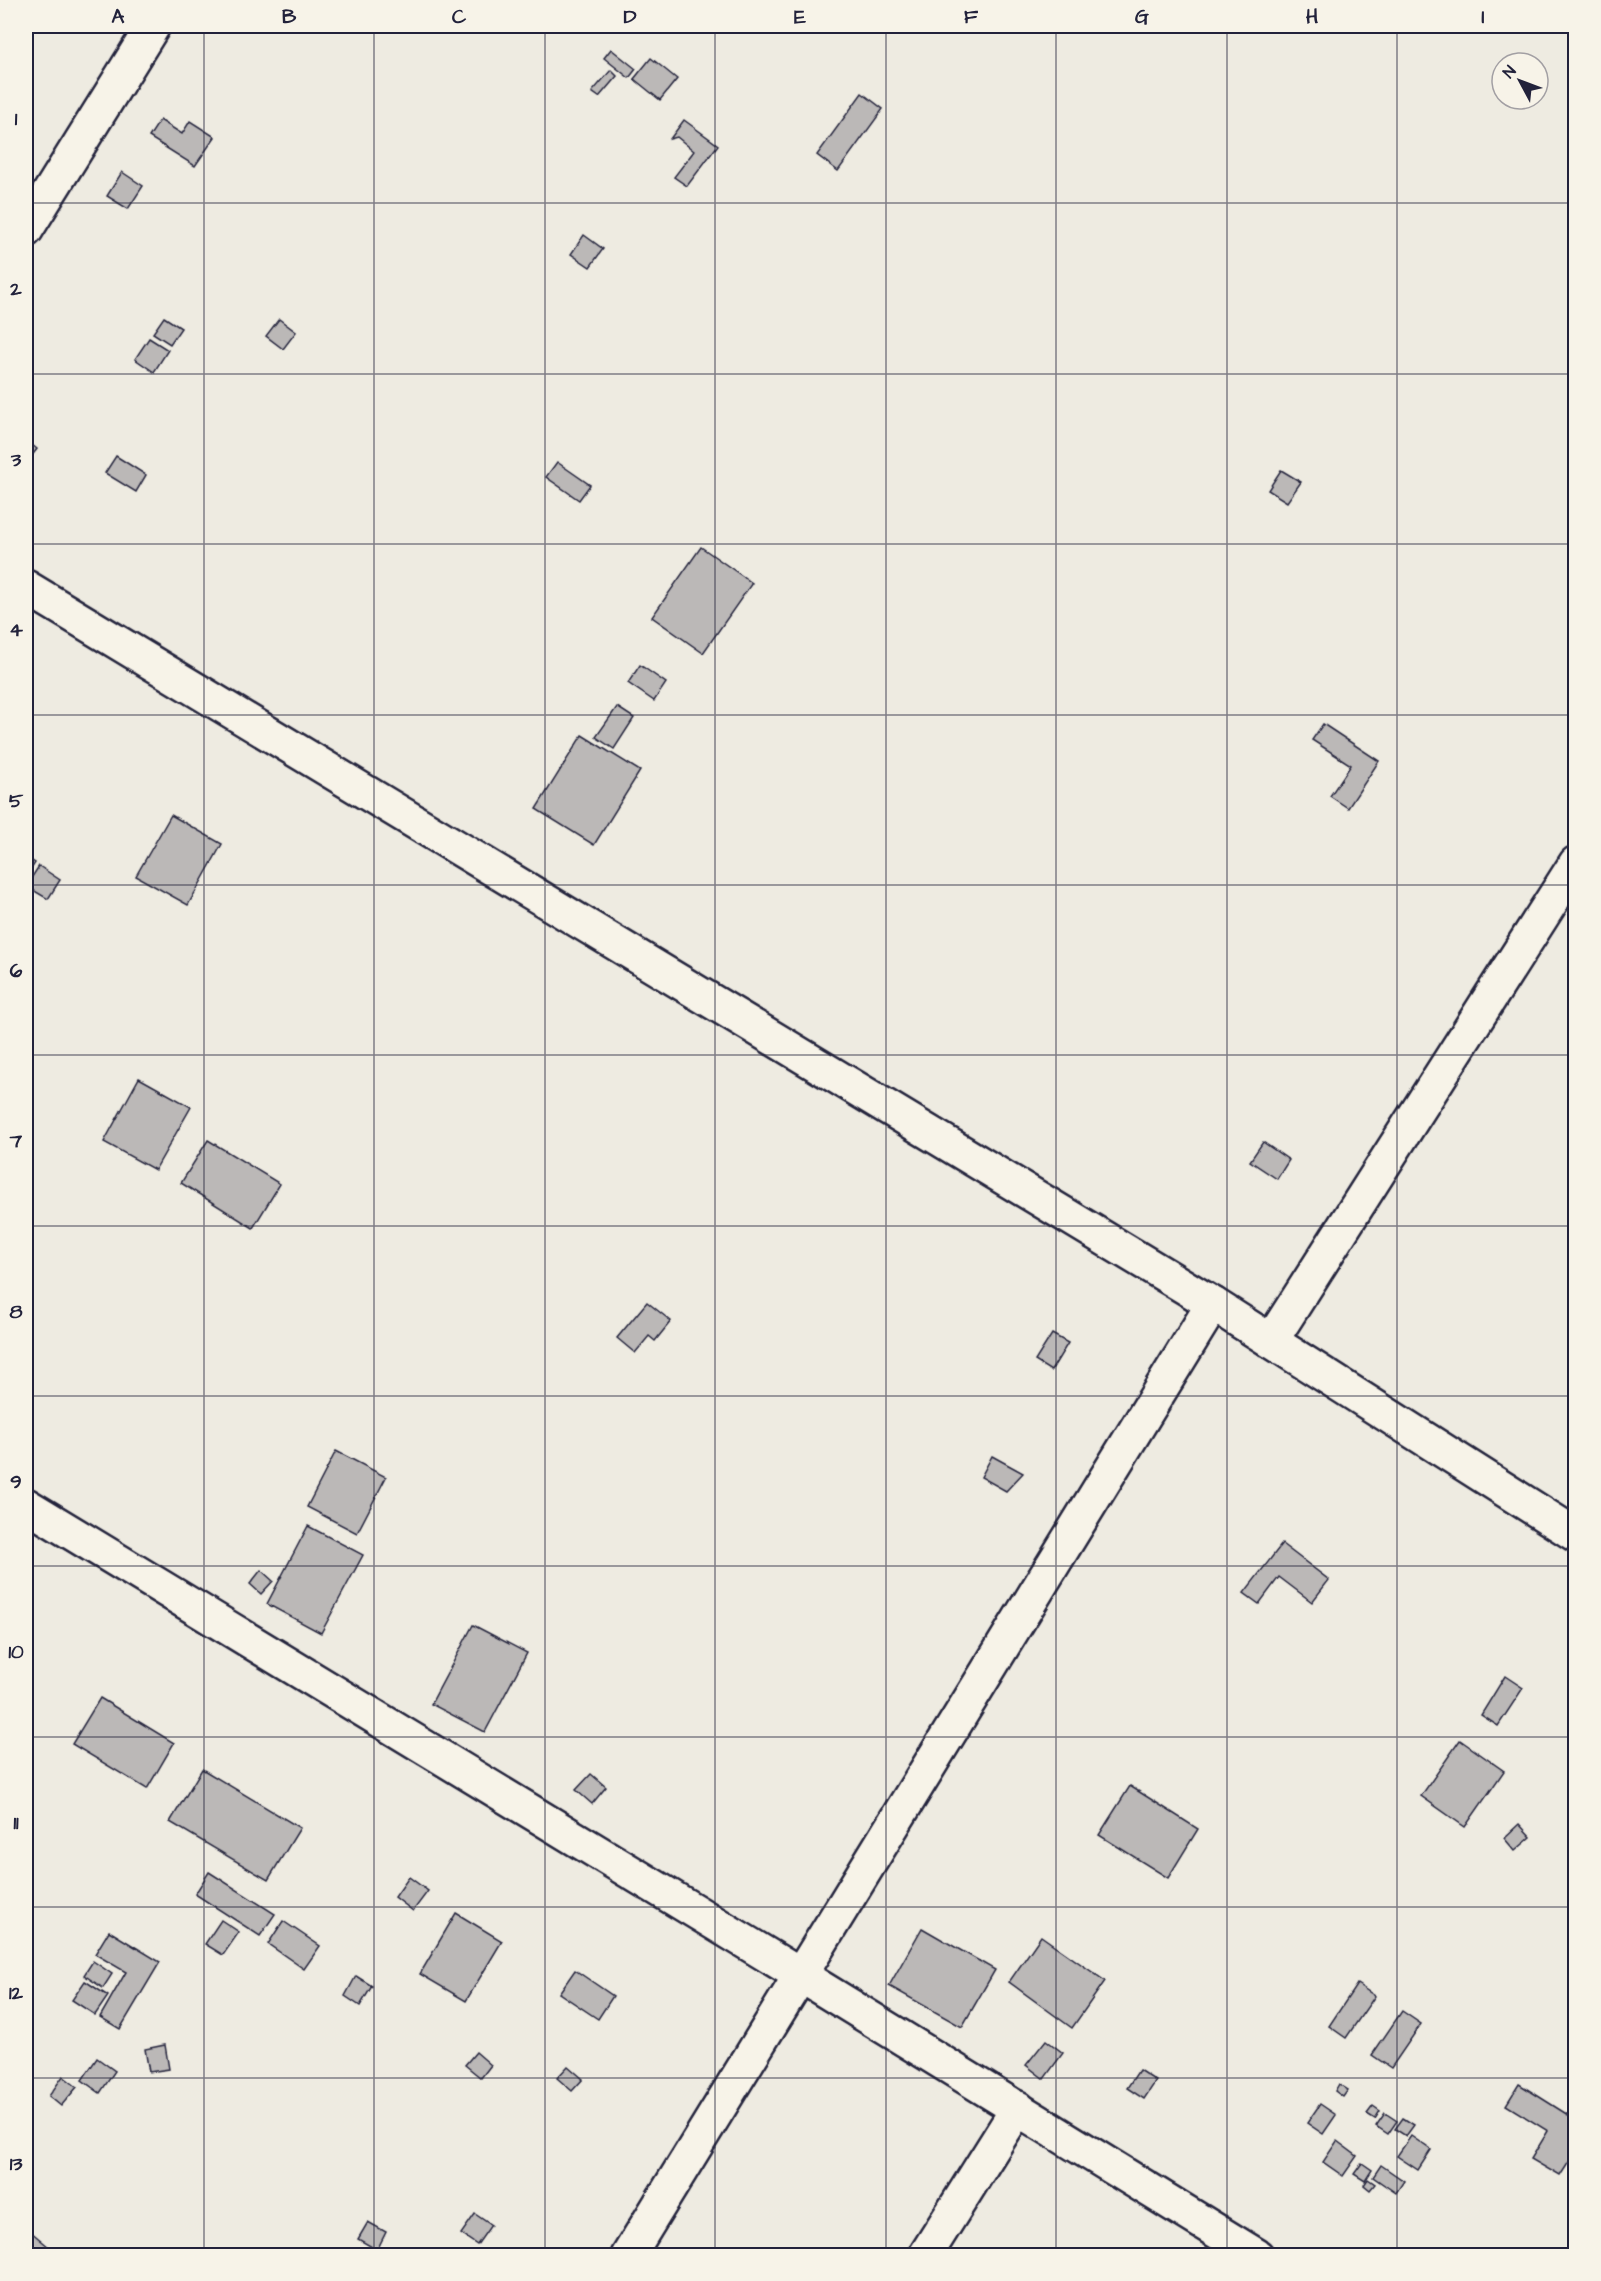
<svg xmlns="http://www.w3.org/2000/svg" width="1601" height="2281" font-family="'Architects Daughter',sans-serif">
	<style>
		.building { fill: #bbb8b7; stroke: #22223b; stroke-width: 1.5 }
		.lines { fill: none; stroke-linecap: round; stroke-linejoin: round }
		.street-casing { stroke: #22223b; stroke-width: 38 }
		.secondary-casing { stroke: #22223b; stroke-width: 38 }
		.street { stroke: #f7f3e8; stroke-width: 33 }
		.secondary { stroke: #f7f3e8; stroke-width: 33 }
		.grid { fill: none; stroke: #22223b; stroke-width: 1.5; stroke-opacity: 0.55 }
		.neatline { fill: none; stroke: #22223b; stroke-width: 2 }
		.grid-label { font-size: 20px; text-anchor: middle; font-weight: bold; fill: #22223b }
	</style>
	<rect width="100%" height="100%" fill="#eeebe1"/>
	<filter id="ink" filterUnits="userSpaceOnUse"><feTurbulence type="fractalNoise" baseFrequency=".0167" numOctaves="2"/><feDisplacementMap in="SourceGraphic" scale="12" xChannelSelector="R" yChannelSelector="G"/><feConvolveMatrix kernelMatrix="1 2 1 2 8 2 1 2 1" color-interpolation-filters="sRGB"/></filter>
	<g filter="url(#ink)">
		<g class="building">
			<polygon points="611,49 636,69 629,78 604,58"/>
			<polygon points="651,58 677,79 660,100 634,79"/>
			<polygon points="611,70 617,76 599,97 592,92"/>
			<polygon points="862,93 883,109 838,171 817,155"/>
			<polygon points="160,120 182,134 190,121 215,137 195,166 149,137"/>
			<polygon points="684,120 718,145 687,186 674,177 694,151 677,137 670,139"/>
			<polygon points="122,172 143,186 128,209 107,196"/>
			<polygon points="584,235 603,249 590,267 571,254"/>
			<polygon points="164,317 181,328 170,344 153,333"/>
			<polygon points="279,319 296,332 283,349 266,336"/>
			<polygon points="149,338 168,350 154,372 135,359"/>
			<polygon points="26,440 37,449 26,463"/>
			<polygon points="116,456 146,475 136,492 105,473"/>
			<polygon points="557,462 590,485 579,500 546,477"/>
			<polygon points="1281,470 1301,482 1287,502 1268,490"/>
			<polygon points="701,547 752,583 703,653 652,617"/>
			<polygon points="640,665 666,683 654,701 628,683"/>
			<polygon points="617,707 634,718 614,749 596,737"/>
			<polygon points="1323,724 1379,761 1348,808 1330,796 1351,765 1312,740"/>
			<polygon points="582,735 640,771 594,845 536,809"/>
			<polygon points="171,815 222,844 188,905 136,876"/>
			<polygon points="26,857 35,863 26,877"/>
			<polygon points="39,866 60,880 48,899 26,886"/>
			<polygon points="139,1078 191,1107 155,1170 104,1142"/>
			<polygon points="208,1140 280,1184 253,1228 181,1183"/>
			<polygon points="1263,1142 1289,1160 1277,1179 1250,1161"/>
			<polygon points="647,1302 671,1321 655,1341 649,1336 635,1353 617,1338"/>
			<polygon points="1052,1334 1068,1343 1051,1371 1035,1361"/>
			<polygon points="336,1451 386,1477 357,1533 307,1507"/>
			<polygon points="992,1456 1023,1473 1006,1491 981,1477"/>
			<polygon points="308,1526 363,1555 321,1633 267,1604"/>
			<polygon points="1282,1544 1329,1580 1312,1602 1279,1577 1259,1604 1244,1593"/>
			<polygon points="261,1570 273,1581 261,1594 250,1584"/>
			<polygon points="473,1625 527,1653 485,1732 431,1704"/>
			<polygon points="1505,1676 1523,1688 1498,1726 1481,1715"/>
			<polygon points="100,1698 174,1743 147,1789 72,1744"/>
			<polygon points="1460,1740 1504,1771 1465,1827 1421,1796"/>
			<polygon points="202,1769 300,1828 268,1880 170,1822"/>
			<polygon points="591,1774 606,1787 592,1804 576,1790"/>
			<polygon points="1130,1786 1198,1829 1168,1878 1099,1835"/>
			<polygon points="1519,1824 1531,1837 1515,1851 1504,1838"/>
			<polygon points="209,1872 275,1914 260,1936 195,1894"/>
			<polygon points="409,1877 428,1891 413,1911 395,1897"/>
			<polygon points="456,1913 502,1941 466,2001 420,1974"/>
			<polygon points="221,1920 239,1932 223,1955 205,1944"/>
			<polygon points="283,1921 320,1946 304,1969 268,1944"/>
			<polygon points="922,1928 995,1970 962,2027 889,1986"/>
			<polygon points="109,1931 160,1962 120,2029 100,2017 126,1972 95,1954"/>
			<polygon points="1041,1936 1105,1981 1072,2028 1009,1982"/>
			<polygon points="93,1961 112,1974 103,1988 84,1975"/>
			<polygon points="575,1970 613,1996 598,2019 559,1993"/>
			<polygon points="356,1976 372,1986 360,2006 345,1996"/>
			<polygon points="85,1981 108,1996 95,2015 72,2000"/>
			<polygon points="1357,1984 1375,1996 1346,2038 1329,2026"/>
			<polygon points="1402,2011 1421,2024 1391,2068 1372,2055"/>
			<polygon points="1046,2040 1063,2053 1044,2079 1026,2065"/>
			<polygon points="165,2045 169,2069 149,2072 145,2049"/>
			<polygon points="476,2052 491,2065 481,2078 465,2065"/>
			<polygon points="97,2058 115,2071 100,2093 82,2080"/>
			<polygon points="568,2066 583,2079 572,2091 557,2078"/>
			<polygon points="1139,2070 1156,2081 1144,2099 1127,2088"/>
			<polygon points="63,2076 77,2087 61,2106 49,2096"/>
			<polygon points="1339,2084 1348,2090 1343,2097 1335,2091"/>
			<polygon points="1519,2084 1576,2120 1576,2151 1560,2176 1531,2159 1548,2131 1506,2105"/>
			<polygon points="1320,2104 1336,2115 1323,2134 1307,2123"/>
			<polygon points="1373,2106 1380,2111 1375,2119 1367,2114"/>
			<polygon points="1385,2113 1397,2121 1388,2134 1376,2126"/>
			<polygon points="1403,2118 1414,2125 1406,2136 1395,2129"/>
			<polygon points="1411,2136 1431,2150 1418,2170 1397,2156"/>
			<polygon points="1337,2141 1357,2156 1343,2176 1323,2162"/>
			<polygon points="1362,2163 1372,2170 1365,2181 1354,2174"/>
			<polygon points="1381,2165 1404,2181 1396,2193 1373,2177"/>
			<polygon points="1368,2179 1375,2184 1370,2190 1364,2185"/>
			<polygon points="475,2214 491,2225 477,2245 461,2234"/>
			<polygon points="368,2222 386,2232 377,2250 358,2239"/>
			<polygon points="30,2231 49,2247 42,2256 26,2256 26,2236"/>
		</g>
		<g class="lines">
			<defs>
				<g id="street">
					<polyline points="26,230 153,26"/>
					<polyline points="26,587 1213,1304 1576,1535"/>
					<polyline points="1271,1341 1576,863"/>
					<polyline points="26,1505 800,1975 1257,2256"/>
					<polyline points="925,2256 1018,2108"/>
				</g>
				<polyline id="secondary" points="628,2256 1213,1304"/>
			</defs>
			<use href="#street" class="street-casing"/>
			<use href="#secondary" class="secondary-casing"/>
			<use href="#street" class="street"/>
			<use href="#secondary" class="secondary"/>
		</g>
	</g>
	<path class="grid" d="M204,26V2256M374,26V2256M545,26V2256M715,26V2256M886,26V2256M1056,26V2256M1227,26V2256M1397,26V2256M26,203H1576M26,374H1576M26,544H1576M26,715H1576M26,885H1576M26,1055H1576M26,1226H1576M26,1396H1576M26,1566H1576M26,1737H1576M26,1907H1576M26,2078H1576"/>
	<rect width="1601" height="2281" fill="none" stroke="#f7f3e8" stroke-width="66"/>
	<g transform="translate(1520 81) rotate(311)"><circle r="28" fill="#f7f3e8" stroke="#a29fa3" stroke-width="1.5"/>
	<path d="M0-4.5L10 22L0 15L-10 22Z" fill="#22223b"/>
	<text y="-9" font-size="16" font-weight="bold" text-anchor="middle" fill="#22223b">N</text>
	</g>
	<rect x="33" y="33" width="1535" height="2215" class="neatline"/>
	<g class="grid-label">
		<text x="118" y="23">A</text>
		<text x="289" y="23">B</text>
		<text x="459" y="23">C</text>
		<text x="630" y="23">D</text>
		<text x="800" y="23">E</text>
		<text x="971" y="23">F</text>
		<text x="1142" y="23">G</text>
		<text x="1312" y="23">H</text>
		<text x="1483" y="23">I</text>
		<text x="16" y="125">1</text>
		<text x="16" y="295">2</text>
		<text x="16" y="466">3</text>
		<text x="16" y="636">4</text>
		<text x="16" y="807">5</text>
		<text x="16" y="977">6</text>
		<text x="16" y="1147">7</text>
		<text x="16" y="1318">8</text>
		<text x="16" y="1488">9</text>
		<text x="16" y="1658">10</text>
		<text x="16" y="1829">11</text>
		<text x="16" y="1999">12</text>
		<text x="16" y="2170">13</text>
	</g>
</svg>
